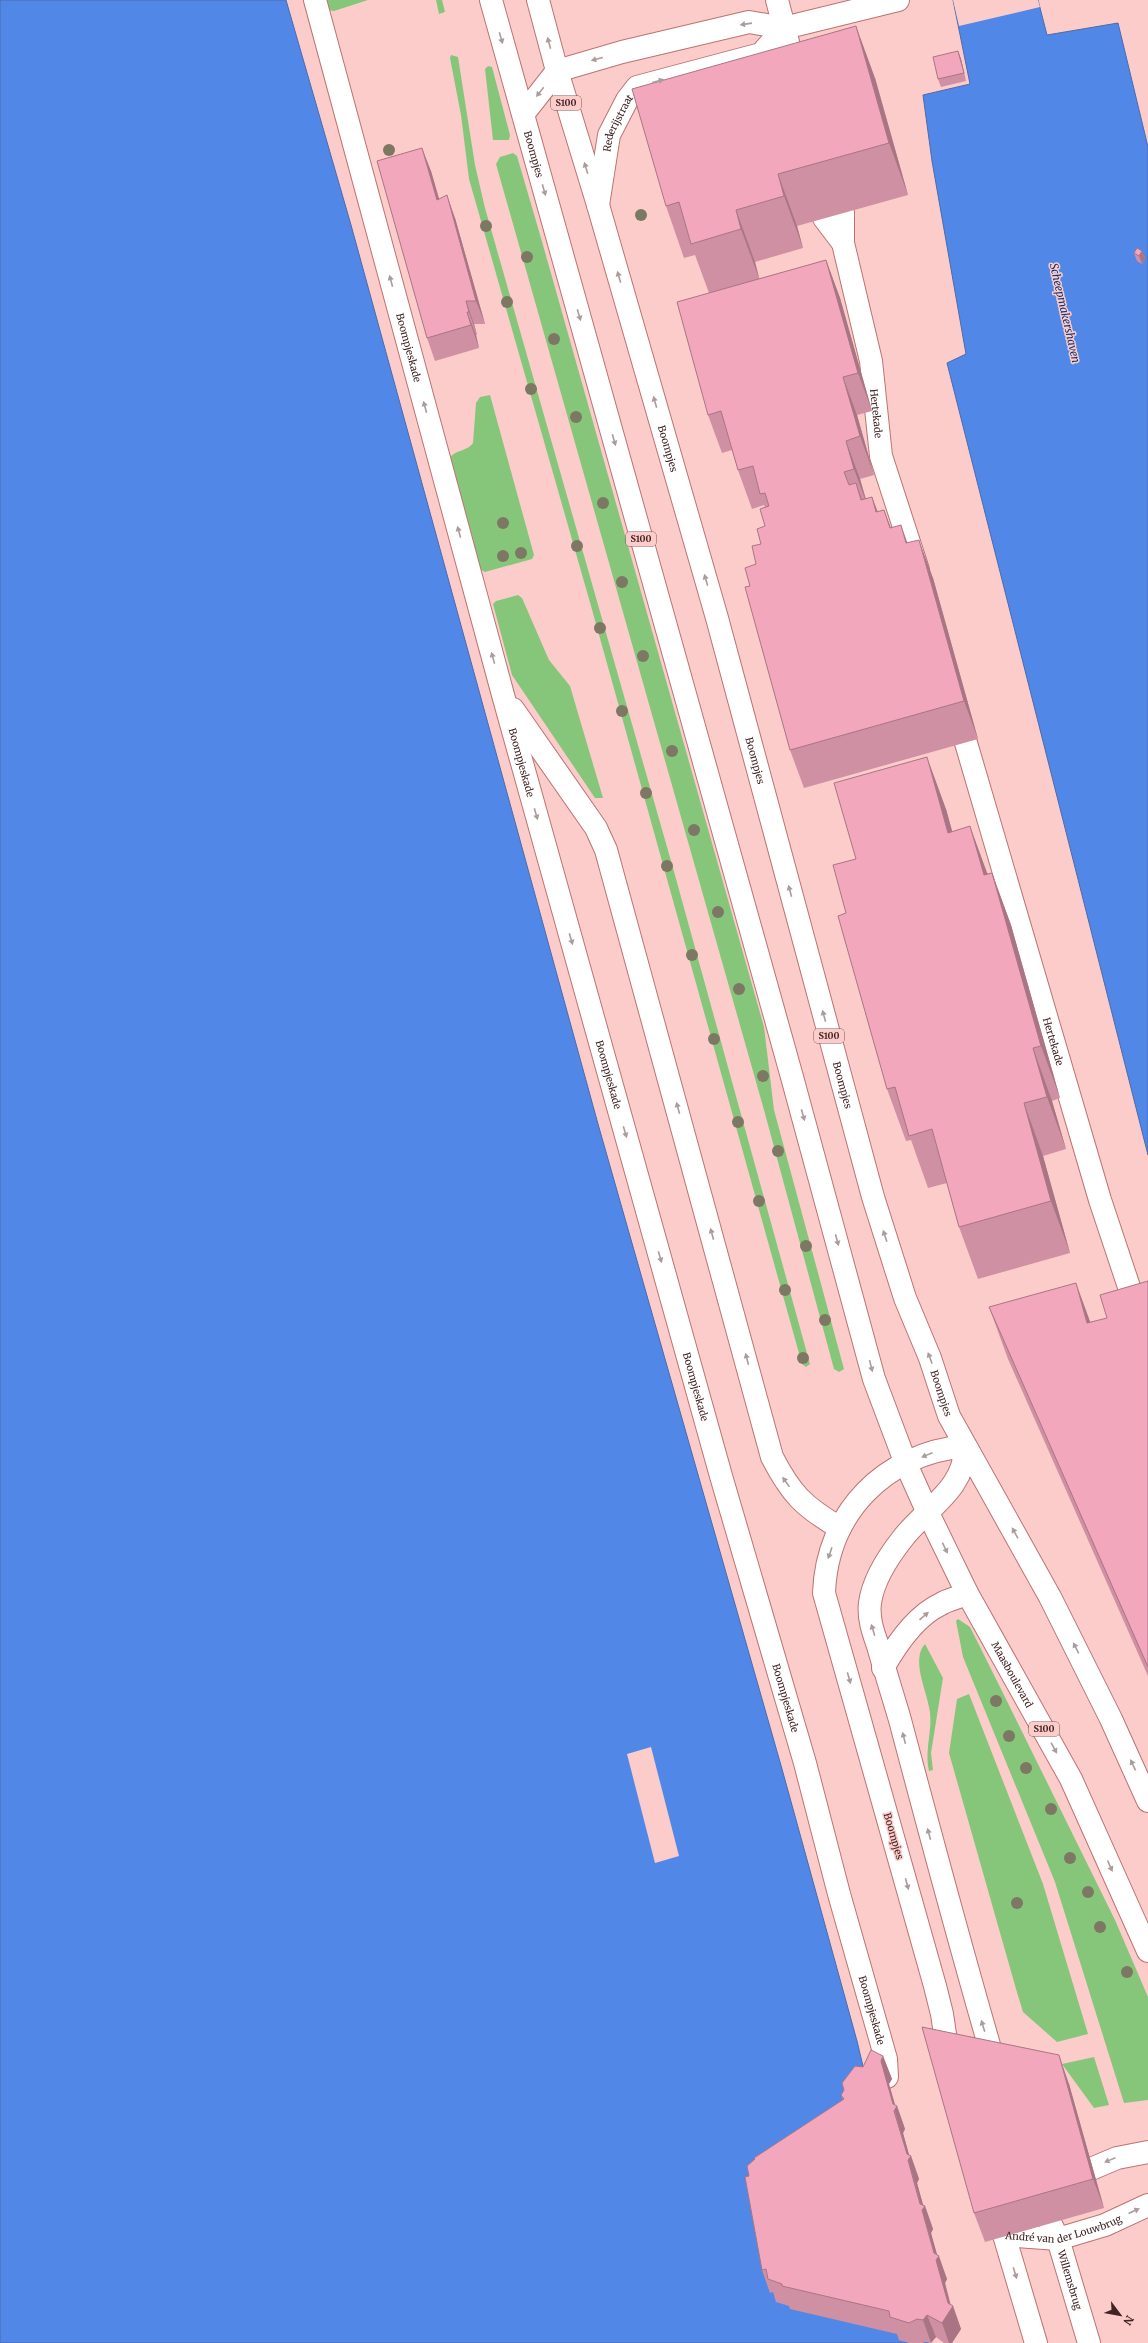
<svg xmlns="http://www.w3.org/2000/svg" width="1148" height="2343" font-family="Merriweather,serif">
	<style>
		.green { fill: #86c67b }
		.water { fill: #5188e7; stroke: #4c6aac }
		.pier { fill: #fcccca }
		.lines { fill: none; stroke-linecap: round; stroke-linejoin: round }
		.minor-casing { stroke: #bb7372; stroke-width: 24 }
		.secondary-casing { stroke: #bb7372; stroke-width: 24 }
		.primary-casing { stroke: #bb7372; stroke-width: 24 }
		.minor { stroke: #fff; stroke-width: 22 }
		.secondary { stroke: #fff; stroke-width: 22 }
		.primary { stroke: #fff; stroke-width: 22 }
		.tree { fill: #7c7863 }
		.wall { fill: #d090a3 }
		.shaded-wall { fill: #a97584 }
		.building { fill: #f2a7bd; stroke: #a97584 }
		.oneway { fill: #aa9c9c }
		.labels { text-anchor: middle; stroke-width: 3; stroke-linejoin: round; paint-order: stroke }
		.shield { fill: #fcccca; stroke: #795655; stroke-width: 1 }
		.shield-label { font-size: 9px; font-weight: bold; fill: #412323 }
		.street-label { font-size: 10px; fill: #412323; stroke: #fcccca }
		.water-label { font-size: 11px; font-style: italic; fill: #0e316c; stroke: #fcccca }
	</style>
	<rect width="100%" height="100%" fill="#fcccca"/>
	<g class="green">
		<polygon points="325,0 368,0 334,11 328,10"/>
		<polygon points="436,0 442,0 445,12 439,14"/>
		<polygon points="451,55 458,57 475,165 485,208 673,868 810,1364 806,1367 802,1364 591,606 469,179 461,115 450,58"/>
		<polygon points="488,66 492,67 510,135 509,140 493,140 485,69"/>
		<polygon points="513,153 517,156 541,238 764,1027 774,1110 844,1369 839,1372 834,1369 764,1110 496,164 500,157"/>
		<path d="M490,395L534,555L532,559L485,572L481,570L450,457C456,450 468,451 473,443L476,403L480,397Z"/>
		<polygon points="518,595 522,598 549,660 570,686 603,798 595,798 512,675 493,604 496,601"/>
		<polygon points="958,1619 970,1627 1000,1687 1115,1920 1148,1997 1148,2100 1124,2103 1055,1882 963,1657 956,1621"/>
		<path d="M925,1644L943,1678L931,1753L933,1770L929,1771C924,1747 934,1729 929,1707C926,1689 911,1659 925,1644Z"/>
		<polygon points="969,1694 1043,1884 1088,2034 1057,2042 1023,2012 1016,1989 949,1753 957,1699"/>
		<polygon points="1094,2057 1109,2105 1094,2108 1062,2064"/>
	</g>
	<g class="water">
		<polygon points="0,0 286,0 351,225 598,1124 782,1769 857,2041 929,2343 0,2343"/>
		<polygon points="953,0 1038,0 1047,35 1118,23 1148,147 1148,1155 947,363 966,354 932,161 923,95 970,84"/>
	</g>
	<g class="pier">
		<polygon points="953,0 1038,0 1040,7 959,26"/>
		<polygon points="651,1747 679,1856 655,1863 627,1754"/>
	</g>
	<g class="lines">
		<defs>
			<g id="minor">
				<path id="s1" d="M315,0L503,695L721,1476L805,1763L839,1894L886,2059L887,2077"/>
				<polyline points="777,0 788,42"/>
				<polyline points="524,113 557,71 622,52 749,22 784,28 898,0"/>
				<path id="s2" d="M598,205L609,135L627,100L637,87L761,54L784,28"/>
				<path id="s3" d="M843,213V243L871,361L881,456L918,570"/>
				<polyline points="824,218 843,243"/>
				<path d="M513,709L596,828L606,850L772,1457C791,1494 804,1507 840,1528"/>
				<path id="s4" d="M966,743L1100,1200L1138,1314"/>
			</g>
			<g id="secondary">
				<path d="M883,1668C896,1645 915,1616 941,1604C949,1599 959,1598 967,1593"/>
				<path d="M949,2061L942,2014L935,1986L824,1593C827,1512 885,1454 965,1446C966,1489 926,1508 903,1538C888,1557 873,1580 870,1603C868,1618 873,1632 878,1646C885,1671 893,1696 900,1720C931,1837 962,1953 996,2069"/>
				<polyline points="1065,2180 1117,2158 1148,2152"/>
				<path id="s5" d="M1038,2197L1058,2239L1089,2343"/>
				<polyline points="993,2209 1004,2235 1036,2343"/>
				<path id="s6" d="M1004,2235L1058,2239L1105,2225L1148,2205"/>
			</g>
			<g id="primary">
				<path id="s7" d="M491,0L792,1077L874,1379L906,1464L928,1513L967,1593L1071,1779L1148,1951"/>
				<path id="s8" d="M538,0L557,71L598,205L717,618L873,1197L905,1298L930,1358L949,1416L1050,1597L1111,1719L1148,1801"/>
			</g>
		</defs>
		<use href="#minor" class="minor-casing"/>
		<use href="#secondary" class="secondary-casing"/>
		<use href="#primary" class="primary-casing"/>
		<use href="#minor" class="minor"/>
		<use href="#secondary" class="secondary"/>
		<use href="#primary" class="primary"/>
	</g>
	<g class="tree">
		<circle cx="389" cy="150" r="6"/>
		<circle cx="641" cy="215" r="6"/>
		<circle cx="486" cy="226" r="6"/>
		<circle cx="527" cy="257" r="6"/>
		<circle cx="507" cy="302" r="6"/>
		<circle cx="554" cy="339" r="6"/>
		<circle cx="531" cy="389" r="6"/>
		<circle cx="576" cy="417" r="6"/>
		<circle cx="603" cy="503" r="6"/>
		<circle cx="503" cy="523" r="6"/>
		<circle cx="577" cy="546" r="6"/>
		<circle cx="521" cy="553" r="6"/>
		<circle cx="503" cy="556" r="6"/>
		<circle cx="622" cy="582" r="6"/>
		<circle cx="600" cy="628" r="6"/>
		<circle cx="643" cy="656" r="6"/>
		<circle cx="622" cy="711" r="6"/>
		<circle cx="672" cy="751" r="6"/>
		<circle cx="646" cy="793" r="6"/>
		<circle cx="694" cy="830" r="6"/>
		<circle cx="667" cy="866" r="6"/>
		<circle cx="718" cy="912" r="6"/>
		<circle cx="692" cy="955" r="6"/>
		<circle cx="739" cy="989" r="6"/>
		<circle cx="714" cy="1039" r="6"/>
		<circle cx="763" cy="1076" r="6"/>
		<circle cx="738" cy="1122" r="6"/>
		<circle cx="778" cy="1151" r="6"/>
		<circle cx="759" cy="1201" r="6"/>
		<circle cx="806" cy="1246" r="6"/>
		<circle cx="785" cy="1290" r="6"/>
		<circle cx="825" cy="1320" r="6"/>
		<circle cx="803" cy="1358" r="6"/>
		<circle cx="996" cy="1701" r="6"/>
		<circle cx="1009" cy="1736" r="6"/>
		<circle cx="1026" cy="1768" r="6"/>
		<circle cx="1051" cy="1809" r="6"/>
		<circle cx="1070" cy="1858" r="6"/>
		<circle cx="1088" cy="1892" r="6"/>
		<circle cx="1017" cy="1903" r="6"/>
		<circle cx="1100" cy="1927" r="6"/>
		<circle cx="1127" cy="1972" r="6"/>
	</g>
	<g class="wall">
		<polygon points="958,51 961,59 966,81 941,87 938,79"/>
		<polygon points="875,78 908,195 797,226 803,248 755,262 759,279 826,260 840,298 872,411 857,415 874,475 860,479 866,499 872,497 878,512 884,510 891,528 908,543 933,578 978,739 804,788 790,750 750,586 756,564 765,526 765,507 764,505 752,509 738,470 732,450 722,453 708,415 709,293 695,255 684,258 666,206"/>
		<polygon points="431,171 439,199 455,218 485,324 474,324 477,335 476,335 479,348 435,361 427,338"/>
		<polygon points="1142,251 1145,259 1142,264 1137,261 1134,253"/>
		<polygon points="946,809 952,831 988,874 992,873 1011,925 1060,1098 1052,1101 1066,1149 1043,1156 1070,1253 978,1279 959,1227 947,1183 928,1188 911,1140 906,1141 887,1089 846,913 856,859"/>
		<polygon points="1148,1281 1148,1676 1008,1359 989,1307 1091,1323 1107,1318"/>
		<polygon points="883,2056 892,2079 889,2084 895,2105 897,2106 905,2129 903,2133 909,2155 911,2156 919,2179 917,2183 923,2205 925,2206 933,2229 931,2233 937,2255 947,2279 945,2283 951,2305 953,2306 961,2329 952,2343 944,2343 936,2337 931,2343 925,2342 923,2343 909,2343 899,2340 897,2334 790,2309 789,2306 776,2302 773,2292 770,2293 762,2270 749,2176 755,2160 754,2158 843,2100 841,2095 863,2067"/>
		<polygon points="1069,2084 1104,2208 985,2242 974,2213"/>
	</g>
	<g class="shaded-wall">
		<polygon points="856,26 875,78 908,195 889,143"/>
		<polygon points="958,51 961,59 966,81 964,73"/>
		<polygon points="422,148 431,171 446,223 437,200"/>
		<polygon points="778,174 797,226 803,248 784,196"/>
		<polygon points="447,195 455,218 485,324 476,301"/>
		<polygon points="736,210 755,262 760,281 741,229"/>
		<polygon points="1142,251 1145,259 1142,264 1139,256"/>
		<polygon points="826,260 840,298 872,411 858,373"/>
		<polygon points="466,301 474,324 477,335 469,312"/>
		<polygon points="467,312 476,335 479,348 471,325"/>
		<polygon points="843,377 857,415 874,475 860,436"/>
		<polygon points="846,441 860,479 868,507 854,469"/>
		<polygon points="856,483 870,522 861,500"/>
		<polygon points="872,497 886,535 876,512"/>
		<polygon points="884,510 898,548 890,528"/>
		<polygon points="901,525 915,564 906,543"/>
		<polygon points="919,540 933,578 978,739 964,701"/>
		<polygon points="927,757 946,809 967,885 948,833"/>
		<polygon points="970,826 989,878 984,875"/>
		<polygon points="992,873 1011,925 1060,1098 1041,1046"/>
		<polygon points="1033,1048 1052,1101 1066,1149 1047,1097"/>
		<polygon points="1024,1103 1043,1156 1070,1253 1051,1201"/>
		<polygon points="1076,1283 1095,1335 1087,1323"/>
		<polygon points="1059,2055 1069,2084 1104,2208 1093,2179"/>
		<polygon points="883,2056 892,2079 889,2084 896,2108 897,2106 905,2129 903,2133 910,2158 911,2156 919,2179 917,2183 924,2208 925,2206 933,2229 931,2233 938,2258 939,2256 947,2279 945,2283 951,2308 953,2306 961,2329 952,2343 949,2343 942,2323 948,2303 881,2061"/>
		<polygon points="927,2315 936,2337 931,2343 923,2320"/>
	</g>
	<g class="building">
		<polygon points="856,26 889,143 778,174 784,196 736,210 741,229 691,244 679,202 666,206 632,89"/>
		<polygon points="958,51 964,73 938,79 933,57"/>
		<polygon points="422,148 437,200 447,195 476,301 466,301 469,312 467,312 471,325 427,338 377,161"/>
		<polygon points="1137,248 1142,251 1139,256 1134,253"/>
		<polygon points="826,260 858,373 843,377 860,436 846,441 854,469 844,472 849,485 856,483 861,500 872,497 876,512 884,510 890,528 901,525 906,543 919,540 964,701 790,750 745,587 750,586 745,568 756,564 752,546 761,544 757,529 765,526 760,509 769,506 765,493 760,494 753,466 738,470 721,411 708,415 677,302"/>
		<polygon points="927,757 948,833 970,826 984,875 992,873 1041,1046 1033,1048 1047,1097 1024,1103 1051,1201 959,1227 932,1129 909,1136 895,1087 887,1089 838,916 846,913 833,865 856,859 834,783"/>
		<polygon points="1148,1281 1148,1667 989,1307 1076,1283 1087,1323 1107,1318 1100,1295"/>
		<polygon points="922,2027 1059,2055 1093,2179 974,2213"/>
		<polygon points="871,2050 883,2056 881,2061 893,2104 897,2106 894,2111 907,2154 911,2156 908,2160 920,2204 925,2206 922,2210 934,2253 939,2256 936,2260 948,2303 953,2306 942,2323 927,2315 923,2320 917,2319 909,2323 890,2317 889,2311 782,2286 782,2284 768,2279 766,2269 762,2270 745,2177 749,2176 747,2166 755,2159 754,2158 844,2099 841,2095 844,2090 842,2083 855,2066 863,2067"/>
	</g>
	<defs><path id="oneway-solid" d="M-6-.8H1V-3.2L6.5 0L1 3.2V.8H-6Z"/></defs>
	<g class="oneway">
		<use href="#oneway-solid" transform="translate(746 24) rotate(172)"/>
		<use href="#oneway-solid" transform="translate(501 38) rotate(74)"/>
		<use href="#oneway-solid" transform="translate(549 43) rotate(-105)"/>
		<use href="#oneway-solid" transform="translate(597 59) rotate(165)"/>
		<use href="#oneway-solid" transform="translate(658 81) rotate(-15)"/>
		<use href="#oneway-solid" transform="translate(540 92) rotate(128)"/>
		<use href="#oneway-solid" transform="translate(586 168) rotate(-107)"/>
		<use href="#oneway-solid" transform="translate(544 190) rotate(74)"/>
		<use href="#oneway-solid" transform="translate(619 277) rotate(-106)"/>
		<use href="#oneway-solid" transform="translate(391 281) rotate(-105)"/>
		<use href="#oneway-solid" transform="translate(579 315) rotate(74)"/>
		<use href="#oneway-solid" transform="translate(655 402) rotate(-106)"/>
		<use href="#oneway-solid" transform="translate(425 407) rotate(-105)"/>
		<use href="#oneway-solid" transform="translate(614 440) rotate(74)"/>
		<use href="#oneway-solid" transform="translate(459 532) rotate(-105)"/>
		<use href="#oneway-solid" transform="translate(706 580) rotate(-106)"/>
		<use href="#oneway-solid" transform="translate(493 658) rotate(-105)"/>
		<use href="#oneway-solid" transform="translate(536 814) rotate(74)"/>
		<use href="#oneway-solid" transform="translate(790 891) rotate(-105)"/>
		<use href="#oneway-solid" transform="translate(571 939) rotate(74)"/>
		<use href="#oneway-solid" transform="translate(824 1016) rotate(-105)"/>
		<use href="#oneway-solid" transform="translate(678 1108) rotate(-105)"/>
		<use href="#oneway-solid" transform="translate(803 1115) rotate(75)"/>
		<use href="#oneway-solid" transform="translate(625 1132) rotate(74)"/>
		<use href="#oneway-solid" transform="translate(712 1234) rotate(-105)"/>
		<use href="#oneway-solid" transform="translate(885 1236) rotate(-108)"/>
		<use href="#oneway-solid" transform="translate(837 1240) rotate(75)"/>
		<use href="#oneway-solid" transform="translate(660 1257) rotate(74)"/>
		<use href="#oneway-solid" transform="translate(930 1358) rotate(-110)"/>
		<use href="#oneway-solid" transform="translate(747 1359) rotate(-104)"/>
		<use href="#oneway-solid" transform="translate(871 1366) rotate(76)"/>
		<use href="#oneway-solid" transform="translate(927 1455) rotate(158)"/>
		<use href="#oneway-solid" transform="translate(786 1482) rotate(-125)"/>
		<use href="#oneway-solid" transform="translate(1015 1533) rotate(-119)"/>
		<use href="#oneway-solid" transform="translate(945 1548) rotate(64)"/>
		<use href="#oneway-solid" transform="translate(830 1553) rotate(109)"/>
		<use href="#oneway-solid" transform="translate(924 1616) rotate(-41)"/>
		<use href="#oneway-solid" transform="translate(873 1630) rotate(-107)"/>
		<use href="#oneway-solid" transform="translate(1076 1648) rotate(-117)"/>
		<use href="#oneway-solid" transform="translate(849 1678) rotate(74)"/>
		<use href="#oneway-solid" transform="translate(904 1738) rotate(-104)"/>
		<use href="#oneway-solid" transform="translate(1054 1748) rotate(61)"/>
		<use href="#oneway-solid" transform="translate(1133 1765) rotate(-115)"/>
		<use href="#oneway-solid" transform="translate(929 1834) rotate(-105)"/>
		<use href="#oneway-solid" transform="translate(1110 1866) rotate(66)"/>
		<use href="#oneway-solid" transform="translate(907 1884) rotate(75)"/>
		<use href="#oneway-solid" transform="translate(983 2026) rotate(-107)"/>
		<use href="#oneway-solid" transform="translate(1110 2160) rotate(158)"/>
		<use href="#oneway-solid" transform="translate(1134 2211) rotate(-24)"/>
		<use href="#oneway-solid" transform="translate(1015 2273) rotate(73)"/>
	</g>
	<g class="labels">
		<g class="shield">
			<rect x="551" y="96" width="30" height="14" rx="3"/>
			<rect x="626" y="532" width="30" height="14" rx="3"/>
			<rect x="814" y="1029" width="30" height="14" rx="3"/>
			<rect x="1029" y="1722" width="30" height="14" rx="3"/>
		</g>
		<g class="shield-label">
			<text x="566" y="106">S100</text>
			<text x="641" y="542">S100</text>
			<text x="829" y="1039">S100</text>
			<text x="1044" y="1732">S100</text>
		</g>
		<g class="street-label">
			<text dy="4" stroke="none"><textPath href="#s2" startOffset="85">Rederijstraat</textPath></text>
			<text dy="4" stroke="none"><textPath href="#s7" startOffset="160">Boompjes</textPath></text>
			<text dy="4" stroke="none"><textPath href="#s1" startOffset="360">Boompjeskade</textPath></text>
			<text dy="4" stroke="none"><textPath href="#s3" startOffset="204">Hertekade</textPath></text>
			<text dy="4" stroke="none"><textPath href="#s8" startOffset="467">Boompjes</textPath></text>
			<text dy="4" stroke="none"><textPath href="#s8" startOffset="791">Boompjes</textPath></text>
			<text dy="4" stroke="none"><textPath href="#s1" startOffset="790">Boompjeskade</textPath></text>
			<text dy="4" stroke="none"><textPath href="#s4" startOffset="311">Hertekade</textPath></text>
			<text dy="4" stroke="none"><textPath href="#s1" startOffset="1114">Boompjeskade</textPath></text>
			<text dy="4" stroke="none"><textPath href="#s8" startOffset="1127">Boompjes</textPath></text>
			<text dy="4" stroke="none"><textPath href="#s1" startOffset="1438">Boompjeskade</textPath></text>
			<text dy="4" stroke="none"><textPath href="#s8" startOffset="1451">Boompjes</textPath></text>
			<text dy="4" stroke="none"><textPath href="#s7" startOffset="1758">Maasboulevard</textPath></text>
			<text dy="4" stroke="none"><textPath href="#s1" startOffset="1762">Boompjeskade</textPath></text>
			<text transform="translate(894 1836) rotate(74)" y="4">Boompjes</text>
			<text dy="4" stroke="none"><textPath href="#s1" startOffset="2086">Boompjeskade</textPath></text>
			<text dy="4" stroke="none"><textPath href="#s6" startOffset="61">André van der Louwbrug</textPath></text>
			<text dy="4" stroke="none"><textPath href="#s5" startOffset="89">Willemsbrug</textPath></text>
		</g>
		<g class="water-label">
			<text transform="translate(1065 313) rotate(77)" y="4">Scheepmakershaven</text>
		</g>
	</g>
	<g transform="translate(1120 2315) rotate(122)" stroke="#fcccca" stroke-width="3" paint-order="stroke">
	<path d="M0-3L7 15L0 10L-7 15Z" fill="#412323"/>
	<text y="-6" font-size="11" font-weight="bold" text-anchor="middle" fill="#412323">N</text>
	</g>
</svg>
